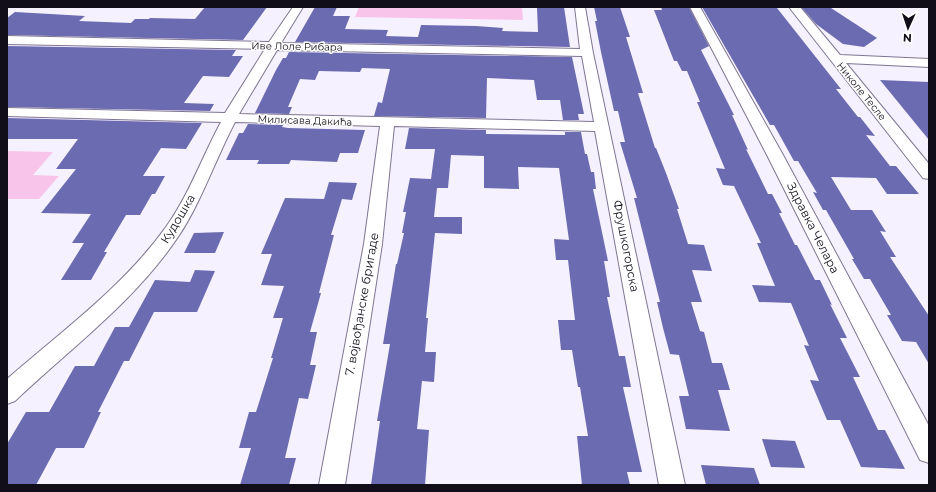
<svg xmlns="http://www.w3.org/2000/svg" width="936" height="492" font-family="Montserrat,sans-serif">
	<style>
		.green { fill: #f9c4ea }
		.building { fill: #6b6bb1 }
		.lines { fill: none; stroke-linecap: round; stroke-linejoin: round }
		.street-casing { stroke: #7f7592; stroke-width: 2 }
		.street { fill: #fff; fill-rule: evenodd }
		.labels { text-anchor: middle; stroke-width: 3; stroke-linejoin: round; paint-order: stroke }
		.far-street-label { font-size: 10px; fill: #120e19; stroke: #fff }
		.street-label { font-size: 12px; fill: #120e19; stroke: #fff }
	</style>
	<rect width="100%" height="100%" fill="#f6f1ff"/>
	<g class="green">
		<polygon points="359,7 522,7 523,20 355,17"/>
		<polygon points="7,151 53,152 33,175 59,176 39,199 7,199"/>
	</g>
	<g class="building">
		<polygon points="205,7 267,7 243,40 7,35 7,18 15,12 85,16 79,21 131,23 135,19 149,19 150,18 195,19"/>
		<polygon points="315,7 337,7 333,16 350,16 345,29 388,30 386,36 418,37 421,25 476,26 503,28 502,31 538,32 537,8 540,8 540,7 564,7 570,47 295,42"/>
		<polygon points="594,7 620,7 630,37 626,37 643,93 638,93 655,148 656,148 666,173 679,209 677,209 688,244 704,245 712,271 692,270 702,302 691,302 700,331 704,332 712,363 722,363 730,390 718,390 730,431 686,429 679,396 689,396 679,355 670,354 663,328 657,302 660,302 634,198 637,198 620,142 625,142 618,111 614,111 601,52 595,21 597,21"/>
		<polygon points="661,7 689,7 709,46 701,50 734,115 732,115 748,150 746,149 768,194 772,194 782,213 779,213 795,245 797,245 815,280 820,280 832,305 830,304 847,338 840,338 860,377 853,377 878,430 885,430 905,469 861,467 840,420 827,420 810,380 819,381 804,345 809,346 791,303 759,302 752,285 775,286 757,243 761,243 734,186 723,185 716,168 725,169 697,102 700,102 687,71 682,71 677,61 674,61 654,10 662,10"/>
		<polygon points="702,7 777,8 841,89 836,89 858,117 860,117 875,136 866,135 890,166 896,166 919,194 887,194 876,178 831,177 851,210 872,210 886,232 880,231 896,257 890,257 929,316 929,364 916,342 902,341 887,315 891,315 870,279 864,279 852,259 854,259 826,210 823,210 813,192 817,193 798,161 794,161 774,125 770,125"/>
		<polygon points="802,8 831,8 877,38 864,47 843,44 816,24"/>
		<polygon points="7,46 236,50 232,56 243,56 229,77 203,76 184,103 214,104 210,111 7,107"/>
		<polygon points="289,52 572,57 584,114 578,114 579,120 563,120 560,100 537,100 534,80 487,78 486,118 374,116 378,102 382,103 390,69 362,68 360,72 319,71 315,80 300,79 288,107 292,107 289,114 255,113 276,70 283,58 286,58"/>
		<polygon points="880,80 929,82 929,140"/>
		<polygon points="7,118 202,123 186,149 161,148 143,176 165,176 155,194 152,194 140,215 126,215 104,252 107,252 91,280 61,280 84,243 72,243 91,214 41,213 76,169 56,169 78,139 7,139"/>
		<polygon points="248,124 283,125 282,127 288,128 365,130 358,153 340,153 337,162 291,160 289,164 257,164 259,160 226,160 239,133 243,133"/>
		<polygon points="409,128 486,130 486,134 565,135 565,132 581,132 585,154 587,154 591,172 594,172 596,189 593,189 608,261 604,261 610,297 607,297 619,356 625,356 631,387 623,387 642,472 627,472 630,485 582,485 577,436 588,436 580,387 578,387 572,350 561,350 558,320 575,320 568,260 556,260 554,239 569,240 559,168 518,167 519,189 484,188 484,156 451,155 448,188 437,188 434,217 462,217 462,234 435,233 426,318 428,318 425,352 436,352 434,382 422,381 417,429 429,430 425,485 371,485 380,421 377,421 390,344 383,344 396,264 397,264 404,233 402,233 406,212 403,212 410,178 431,179 435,149 405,149"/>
		<polygon points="329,182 357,183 352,200 342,199 331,235 334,235 319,293 321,293 310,332 317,332 310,365 316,365 308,399 299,398 285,458 296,458 289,485 240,485 251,448 239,448 249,412 256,412 273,358 271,358 283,318 273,318 284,286 261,285 272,254 261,254 285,198 324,199"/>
		<polygon points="224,232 215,253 184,253 194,233"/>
		<polygon points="195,270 215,271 197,312 154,312 129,361 124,361 98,412 101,412 84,448 56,448 36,485 7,485 7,444 26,412 49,412 75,366 94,366 115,327 129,327 155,280 190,282"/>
		<polygon points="762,439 795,441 805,468 771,467"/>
		<polygon points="701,465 754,468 760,485 706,485"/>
	</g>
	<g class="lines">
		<defs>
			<g id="street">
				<path d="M293,7H303L281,43L580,49L575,7H585L593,53L685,485H659L595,131L394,126L382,244L345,485H319L364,244L380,126L235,122C215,160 202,201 178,237C135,301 71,348 15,401L7,404V379C62,331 123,287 166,227C189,195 202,157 221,122L7,116V108L225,113L265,49L7,44V36L269,42ZM277,50L582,56L594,122L239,114Z"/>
				<polygon points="690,7 700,7 783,155 929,426 929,463 920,460 767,155"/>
				<polygon points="789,7 800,7 840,55 929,59 929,67 846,63 929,164 929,179 923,178"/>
			</g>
		</defs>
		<use href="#street" class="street-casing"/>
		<use href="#street" class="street"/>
	</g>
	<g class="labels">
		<g class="far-street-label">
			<text transform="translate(297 46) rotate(1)" y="4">Иве Лоле Рибара</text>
			<text transform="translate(862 91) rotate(51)" y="4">Николе Тесле</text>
			<text transform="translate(305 120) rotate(2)" y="4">Милисава Дакића</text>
		</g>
		<g class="street-label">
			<text transform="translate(178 219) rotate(-59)" y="4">Кудошка</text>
			<text transform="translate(813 228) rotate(63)" y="4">Здравка Челара</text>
			<text transform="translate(626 246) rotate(79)" y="4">Фрушкогорска</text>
			<text transform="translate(362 304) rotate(-80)" y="4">7. војвођанске бригаде</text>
		</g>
	</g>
	<rect width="936" height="492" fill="none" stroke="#120e19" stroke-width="16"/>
	<g transform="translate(908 28) rotate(183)" stroke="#ffffff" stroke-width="3" paint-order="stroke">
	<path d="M0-3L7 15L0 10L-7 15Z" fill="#120e19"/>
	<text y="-6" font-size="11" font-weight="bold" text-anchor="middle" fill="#120e19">N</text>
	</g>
</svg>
